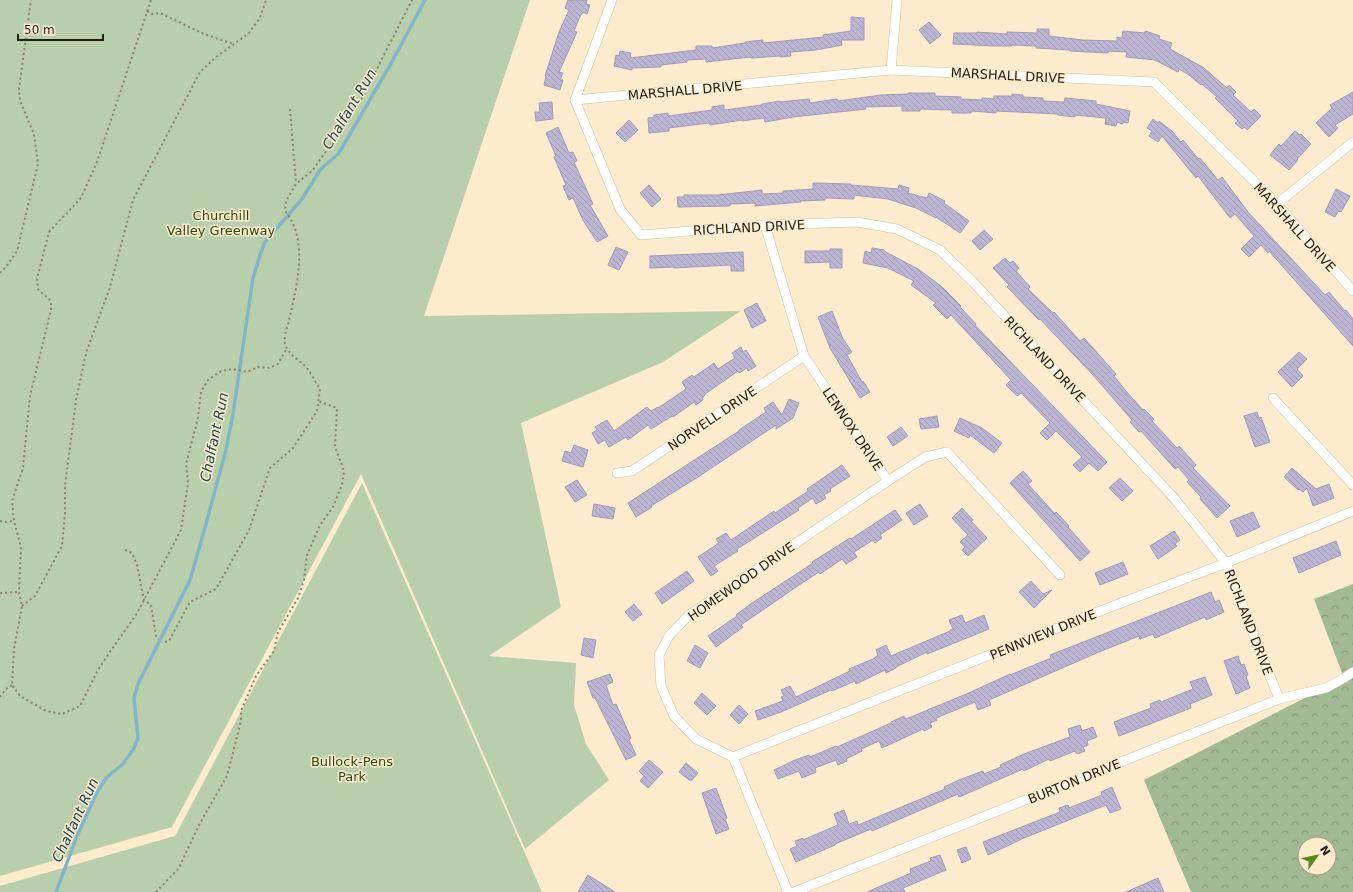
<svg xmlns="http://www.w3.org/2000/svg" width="1353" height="892" font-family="'DejaVu Sans',sans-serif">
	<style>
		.forest { fill: url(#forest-crowns); fill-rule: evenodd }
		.green { fill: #b9cfac }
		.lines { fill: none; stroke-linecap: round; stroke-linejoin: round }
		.stream { stroke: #83b5ca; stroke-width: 3.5 }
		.building { fill: url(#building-back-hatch); stroke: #a09ab8 }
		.minor-casing { stroke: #cfbfa1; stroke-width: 10 }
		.path { stroke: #8a7f6a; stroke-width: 2; stroke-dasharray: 2 3; stroke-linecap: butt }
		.minor { stroke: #fff; stroke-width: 9 }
		.labels { text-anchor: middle; stroke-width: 3; stroke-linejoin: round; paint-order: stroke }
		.street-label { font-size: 13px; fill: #221c11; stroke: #fceccd }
		.park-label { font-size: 13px; fill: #2a4911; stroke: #fceccd }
		.water-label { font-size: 14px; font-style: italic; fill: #194454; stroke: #fceccd }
	</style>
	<defs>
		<pattern id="forest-crowns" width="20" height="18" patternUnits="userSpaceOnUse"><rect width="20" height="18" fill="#a1ba93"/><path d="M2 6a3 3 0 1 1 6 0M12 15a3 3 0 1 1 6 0" fill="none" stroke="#8a9f7e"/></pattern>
		<pattern id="building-back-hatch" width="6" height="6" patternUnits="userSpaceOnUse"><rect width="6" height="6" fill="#bcb5d4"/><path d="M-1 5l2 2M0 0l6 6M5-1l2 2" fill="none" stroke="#a19bb5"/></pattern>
	</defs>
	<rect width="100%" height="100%" fill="#fceccd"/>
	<path class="forest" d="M1353,584V892H1191L1144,780L1344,678L1314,599ZM1305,844H1329V868H1305Z"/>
	<g class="green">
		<polygon points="0,0 530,0 424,316 741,311 663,362 521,423 561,607 489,656 576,663 574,705 586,744 609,780 525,849 361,474 172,827 0,876"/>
		<polygon points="362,483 542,892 0,892 0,886 175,836"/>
	</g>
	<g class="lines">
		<polyline class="stream" points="56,892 77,836 97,792 107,777 122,765 133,750 138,738 134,698 138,684 190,580 201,542 226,450 233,414 253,278 261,252 265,242 302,199 320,170 339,153 393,60 425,0"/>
	</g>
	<g class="building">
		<polygon points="568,0 587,0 586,4 590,5 587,14 583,12 582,14 581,14 574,31 577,32 559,72 563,73 560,80 563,80 560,90 544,85 546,76 545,76 559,32 569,10 565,8"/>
		<polygon points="851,17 864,18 864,40 841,40 842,45 816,50 790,52 791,56 780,57 780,56 751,58 751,57 706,62 706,59 687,60 687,62 661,65 661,67 632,68 632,70 614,66 616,55 619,56 620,51 631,53 630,58 696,50 696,46 712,46 712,48 745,43 745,42 763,40 763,43 824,37 823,35 851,31"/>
		<polygon points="929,22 941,35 930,44 919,30"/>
		<polygon points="1037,29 1049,29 1049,36 1082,40 1117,41 1117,37 1122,38 1123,31 1145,33 1145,31 1160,36 1159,39 1172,43 1170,49 1204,68 1227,88 1229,85 1236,92 1233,95 1251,112 1254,109 1261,116 1247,130 1244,127 1242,129 1235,123 1238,121 1215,98 1217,97 1202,84 1201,85 1189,75 1179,69 1178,72 1155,60 1126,57 1127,52 1108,51 1108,53 1070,51 1070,50 1036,48 1036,46 1012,45 1012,46 994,46 953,44 954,33 977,33 977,32 1007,34 1007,32 1037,33"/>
		<polygon points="1353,92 1353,114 1335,125 1338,128 1329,137 1316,123 1332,108 1330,105"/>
		<polygon points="908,93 935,93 935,96 961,97 961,99 982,100 982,98 994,99 994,96 1012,96 1012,94 1023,95 1023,97 1043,98 1043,101 1064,102 1065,98 1096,101 1096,104 1130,111 1128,123 1123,122 1123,124 1117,122 1116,126 1105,124 1106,118 1075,115 1075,117 1058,115 1058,114 996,111 996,113 972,111 971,113 952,113 952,110 920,109 920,111 902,111 902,106 865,107 866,109 793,117 765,122 764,118 742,121 742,120 710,125 709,123 669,128 669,131 649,133 648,118 654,117 654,115 668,113 668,116 712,110 712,107 724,105 724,110 762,105 762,104 780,101 780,102 809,99 810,103 837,99 838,101 881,95 908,94"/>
		<polygon points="552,102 553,119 536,121 535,112 540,112 539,103"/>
		<polygon points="1153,119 1158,123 1159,121 1172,131 1181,142 1183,140 1195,155 1199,159 1200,158 1218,180 1222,177 1248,212 1325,295 1329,292 1345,311 1346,310 1353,319 1353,346 1269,251 1268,253 1261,245 1249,257 1241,249 1254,236 1235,214 1230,218 1198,176 1196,178 1162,136 1158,142 1149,136 1152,131 1147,128"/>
		<polygon points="629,120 638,130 625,142 616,133"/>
		<polygon points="558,127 569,153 573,152 577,161 574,162 593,204 590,205 608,236 597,242 583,220 573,198 569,200 563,186 566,185 554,157 556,156 546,133"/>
		<polygon points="1295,131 1300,135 1301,134 1311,144 1297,159 1298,160 1289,170 1270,155 1279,144 1281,146"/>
		<polygon points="813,183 851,184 851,185 898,189 899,185 909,188 908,193 927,198 929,193 945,201 944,203 969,221 960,233 936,217 936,218 916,208 888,199 854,195 854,199 825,198 825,200 801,201 801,202 755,206 755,203 730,204 730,206 678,207 677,197 684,197 684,195 718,195 762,190 762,194 783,193 783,191 813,189"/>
		<polygon points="649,185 661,199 652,207 640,193"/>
		<polygon points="1336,189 1350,196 1341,212 1338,211 1335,217 1325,212"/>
		<polygon points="984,230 993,239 980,250 972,241"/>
		<polygon points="616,247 628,252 619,270 608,265"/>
		<polygon points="872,248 884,250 884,251 918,269 941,286 961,306 960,307 976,324 975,325 1107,462 1098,471 1089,463 1080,472 1073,465 1082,457 1056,431 1047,440 1040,433 1050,423 1021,393 1017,396 1006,385 1011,380 951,315 947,319 933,305 936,303 911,285 914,281 888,268 863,263 865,251 871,253"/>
		<polygon points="830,249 842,249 842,268 830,268 830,262 805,263 805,251 830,251"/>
		<polygon points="743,252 744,271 731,271 731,265 674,268 674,267 650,268 650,256"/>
		<polygon points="1005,258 1010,263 1013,261 1019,268 1016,271 1030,287 1028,289 1053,313 1054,312 1080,341 1084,338 1116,374 1114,376 1125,390 1143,410 1144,409 1154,419 1152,421 1177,448 1179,446 1196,465 1193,468 1230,506 1217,518 1200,499 1201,497 1187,482 1189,480 1178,467 1175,469 1141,431 1139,432 1130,422 1132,420 1093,375 1040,319 1039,320 1007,287 1009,285 993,268"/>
		<polygon points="757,303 766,321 752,328 744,310"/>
		<polygon points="832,311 843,339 852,352 847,355 862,382 863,381 870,392 860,398 830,348 818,317"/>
		<polygon points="741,347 743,352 746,350 756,366 748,371 747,368 739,373 738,371 705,394 705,395 702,398 703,400 696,405 694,402 673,417 672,416 651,429 648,425 628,440 626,437 609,447 605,440 598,444 592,433 597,430 595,427 607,420 614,431 647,407 651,411 658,407 658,408 686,389 682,382 692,375 694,377 714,363 718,369 735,358 732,353"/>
		<polygon points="1299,352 1307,359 1297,369 1303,376 1292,387 1278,372"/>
		<polygon points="789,399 799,403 793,418 776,429 776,425 698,477 651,506 652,507 636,517 628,503 739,431 739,430 766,412 764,408 773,402 782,415"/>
		<polygon points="1257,412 1259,418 1261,417 1270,442 1255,447 1244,416"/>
		<polygon points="937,416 939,427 921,429 919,419"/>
		<polygon points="960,418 982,428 1002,443 994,453 970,435 969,438 954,431"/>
		<polygon points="901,427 908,436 893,446 887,437"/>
		<polygon points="574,445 588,450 583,467 562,461 565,451 571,453"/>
		<polygon points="842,465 850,476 830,489 831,491 824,495 826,498 816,504 813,498 798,508 799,510 737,549 738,551 714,566 718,571 711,576 698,557 719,543 716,539 726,533 731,540 774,511 775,513 808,491 807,489"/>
		<polygon points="1292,468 1316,489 1329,484 1334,498 1313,506 1307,488 1303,492 1299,489 1298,490 1284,477"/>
		<polygon points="1023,471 1032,481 1028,484 1055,514 1056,512 1069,526 1068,527 1090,552 1080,561 1010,483"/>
		<polygon points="1120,478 1133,491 1122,501 1109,488"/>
		<polygon points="577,480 587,495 575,502 565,487"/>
		<polygon points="594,504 615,508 613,519 592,516"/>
		<polygon points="920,504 928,516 914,525 906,513"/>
		<polygon points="962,508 973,520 971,521 987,538 968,556 962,550 965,547 960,542 968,535 952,518"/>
		<polygon points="895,510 902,520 880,535 882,538 875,543 873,540 854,552 857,557 846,564 842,559 820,574 819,572 799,585 741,625 743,627 716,647 708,636 737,616 736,615 749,605 813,563 812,562 850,538 851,539"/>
		<polygon points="1253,512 1260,527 1237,537 1230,521"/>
		<polygon points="1174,531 1180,540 1175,544 1177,546 1158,559 1150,546"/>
		<polygon points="1336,541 1341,555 1299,573 1293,558"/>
		<polygon points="1123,562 1128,574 1100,585 1095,573"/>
		<polygon points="687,571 694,581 662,604 655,593"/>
		<polygon points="1031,581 1043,594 1052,590 1034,608 1019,592"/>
		<polygon points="1211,592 1215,602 1219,600 1224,612 1206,620 1205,617 1155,638 1153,634 1140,639 1139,636 1099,652 989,700 991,705 978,710 975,702 936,718 937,720 930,723 932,727 924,731 923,729 882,748 879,741 861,749 862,751 846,759 847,761 838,765 836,760 815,768 816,772 802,778 799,771 778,779 774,770 795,760 809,755 810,757 836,746 837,747 891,723 891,722 904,716 906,719 971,692 1010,674 1010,675 1051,658 1050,655"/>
		<polygon points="634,604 642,614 633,621 625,612"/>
		<polygon points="962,615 965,623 984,615 989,629 927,654 927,652 896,667 896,668 886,673 885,670 856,684 855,681 832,691 831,690 781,712 758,720 755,711 783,701 781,697 784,696 781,690 790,686 796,697 850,671 849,669 873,659 878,655 876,650 886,645 891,656 950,631 950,630 953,629 949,620"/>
		<polygon points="584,638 596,640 593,658 581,655"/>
		<polygon points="695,645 708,653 700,668 687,661"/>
		<polygon points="1238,656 1241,665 1244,664 1248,675 1246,676 1250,688 1236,694 1224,661"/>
		<polygon points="610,674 613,682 606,685 613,705 616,704 631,738 629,740 636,755 626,760 595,698 593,698 587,682"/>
		<polygon points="1205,677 1212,695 1190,704 1191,708 1119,736 1114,722 1151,708 1150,704 1160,700 1161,702 1193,689 1190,682"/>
		<polygon points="702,693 716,706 707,715 694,703"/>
		<polygon points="739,705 748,714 739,724 730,715"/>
		<polygon points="1080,725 1082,731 1093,727 1097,737 1087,741 1088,745 1083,747 1085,751 1077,754 1075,751 1050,761 1049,759 1024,771 1023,769 959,797 958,794 872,831 871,829 835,844 835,845 796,862 790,849 797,846 795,841 803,838 803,840 838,825 834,814 844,810 849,824 857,821 858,825 945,789 944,787 959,780 983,771 984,774 1001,767 1000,765 1024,754 1070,737 1068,729"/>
		<polygon points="649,760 663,772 648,788 640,781 644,776 639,771"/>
		<polygon points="686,763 698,773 692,780 689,780 679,772"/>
		<polygon points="1112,787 1121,809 1110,813 1106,805 1024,838 988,855 983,842 1060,812 1059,808 1068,805 1069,808 1102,795 1101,792"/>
		<polygon points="716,788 727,818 725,819 729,829 716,834 702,793"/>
		<polygon points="966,847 971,859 962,863 957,850"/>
		<polygon points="940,855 946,870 903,888 905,892 867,892 911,873 910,869 931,861 930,858"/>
		<polygon points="588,875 615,892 578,892"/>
		<polygon points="1158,878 1164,892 1126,892"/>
	</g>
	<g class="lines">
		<defs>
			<g id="minor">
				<polyline points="612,0 575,100 620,209 641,235 765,225 857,222 897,229 940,250 973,282 1173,497 1226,563 1279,699"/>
				<polyline points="891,70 897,0"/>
				<polyline points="575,100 891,70 1154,82 1277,204 1353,291"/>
				<polyline points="1277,204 1353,142"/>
				<polyline points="765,225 804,356 888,481"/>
				<polyline points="1273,398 1353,485"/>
				<polyline points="617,473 632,471 804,356"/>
				<polyline points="733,757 1095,613 1226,563 1353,511"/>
				<polyline points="788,892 733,757 696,739 674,716 661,686 659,655 669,636 689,615 888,481 925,457 947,452 1060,575"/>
				<polyline points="794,892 1279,699 1326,688 1344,678 1353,672"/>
			</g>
		</defs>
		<use href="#minor" class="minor-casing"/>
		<g class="path">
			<polyline points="151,0 97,162 81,198 49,232 37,279 38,289 51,301 51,310 30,396 23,468 12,501 14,521 21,547 19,592 22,606 14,649 12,685 20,696 46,711 62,714 80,706 98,670 109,653 136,615 181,530 188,483 186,464 198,418 201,392 208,380 221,371 233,369 247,372 258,367 269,368 278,364 287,348"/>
			<polyline points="147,11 152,14 160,13 204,34 233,44"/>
			<polyline points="290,109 296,183"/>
			<polyline points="0,273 6,267 17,251 38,164 34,134 20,101 19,89 31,0"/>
			<polyline points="0,521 6,522 14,521"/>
			<polyline points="125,550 132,553 137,565 144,600 151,605 156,637"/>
			<polyline points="0,593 19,592"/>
			<polyline points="22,606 35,596 62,546 65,514 65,485 76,400 86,353 110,287 133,200 200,72 216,57 248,34 260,18 266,0"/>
			<path d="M165,642L169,641L190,602L216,589L249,530L270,468L293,448L317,411L320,389C315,382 311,372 305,366C298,359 288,354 285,344C283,337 288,326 289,320C297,287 309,239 285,211L286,201L296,184L313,170L361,100L412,0"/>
			<polyline points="0,697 5,690 12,685"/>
			<polyline points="156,892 179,868 200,823 227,776 241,721 241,711 256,676 274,651 278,632 298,598 304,580 307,555 320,525 333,507 342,485 344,471 335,447 337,408 318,401"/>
		</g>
		<use href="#minor" class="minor"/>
	</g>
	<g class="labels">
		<g class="street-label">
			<text transform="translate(1008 75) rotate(3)" y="5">MARSHALL DRIVE</text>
			<text transform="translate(685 90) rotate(-5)" y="5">MARSHALL DRIVE</text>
			<text transform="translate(749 227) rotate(-3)" y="5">RICHLAND DRIVE</text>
			<text transform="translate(1295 227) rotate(48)" y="5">MARSHALL DRIVE</text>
			<text transform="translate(1045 359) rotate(47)" y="5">RICHLAND DRIVE</text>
			<text transform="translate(712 418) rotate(-34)" y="5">NORVELL DRIVE</text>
			<text transform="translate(853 429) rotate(56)" y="5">LENNOX DRIVE</text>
			<text transform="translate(741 581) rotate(-35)" y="5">HOMEWOOD DRIVE</text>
			<text transform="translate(1249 622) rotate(69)" y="5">RICHLAND DRIVE</text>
			<text transform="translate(1043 634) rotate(-22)" y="5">PENNVIEW DRIVE</text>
			<text transform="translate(1074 781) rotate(-22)" y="5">BURTON DRIVE</text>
		</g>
		<g class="park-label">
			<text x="221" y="220">Churchill<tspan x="221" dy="15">Valley Greenway</tspan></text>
			<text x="352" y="766">Bullock-Pens<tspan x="352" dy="15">Park</tspan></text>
		</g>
		<g class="water-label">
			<text transform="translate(349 109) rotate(-59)" y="5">Chalfant Run</text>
			<text transform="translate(214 437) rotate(-78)" y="5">Chalfant Run</text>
			<text transform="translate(75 820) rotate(-65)" y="5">Chalfant Run</text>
		</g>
	</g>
	<g transform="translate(1317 856) rotate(57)"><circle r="19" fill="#fceccd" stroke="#a59982"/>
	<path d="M0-3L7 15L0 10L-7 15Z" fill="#59881b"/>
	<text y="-6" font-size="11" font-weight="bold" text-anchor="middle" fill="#221c11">N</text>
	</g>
	<path d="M18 34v6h85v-6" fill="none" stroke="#221c11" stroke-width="2"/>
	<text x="24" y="34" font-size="12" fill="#221c11" stroke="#fceccd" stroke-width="3" paint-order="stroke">50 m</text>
</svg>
